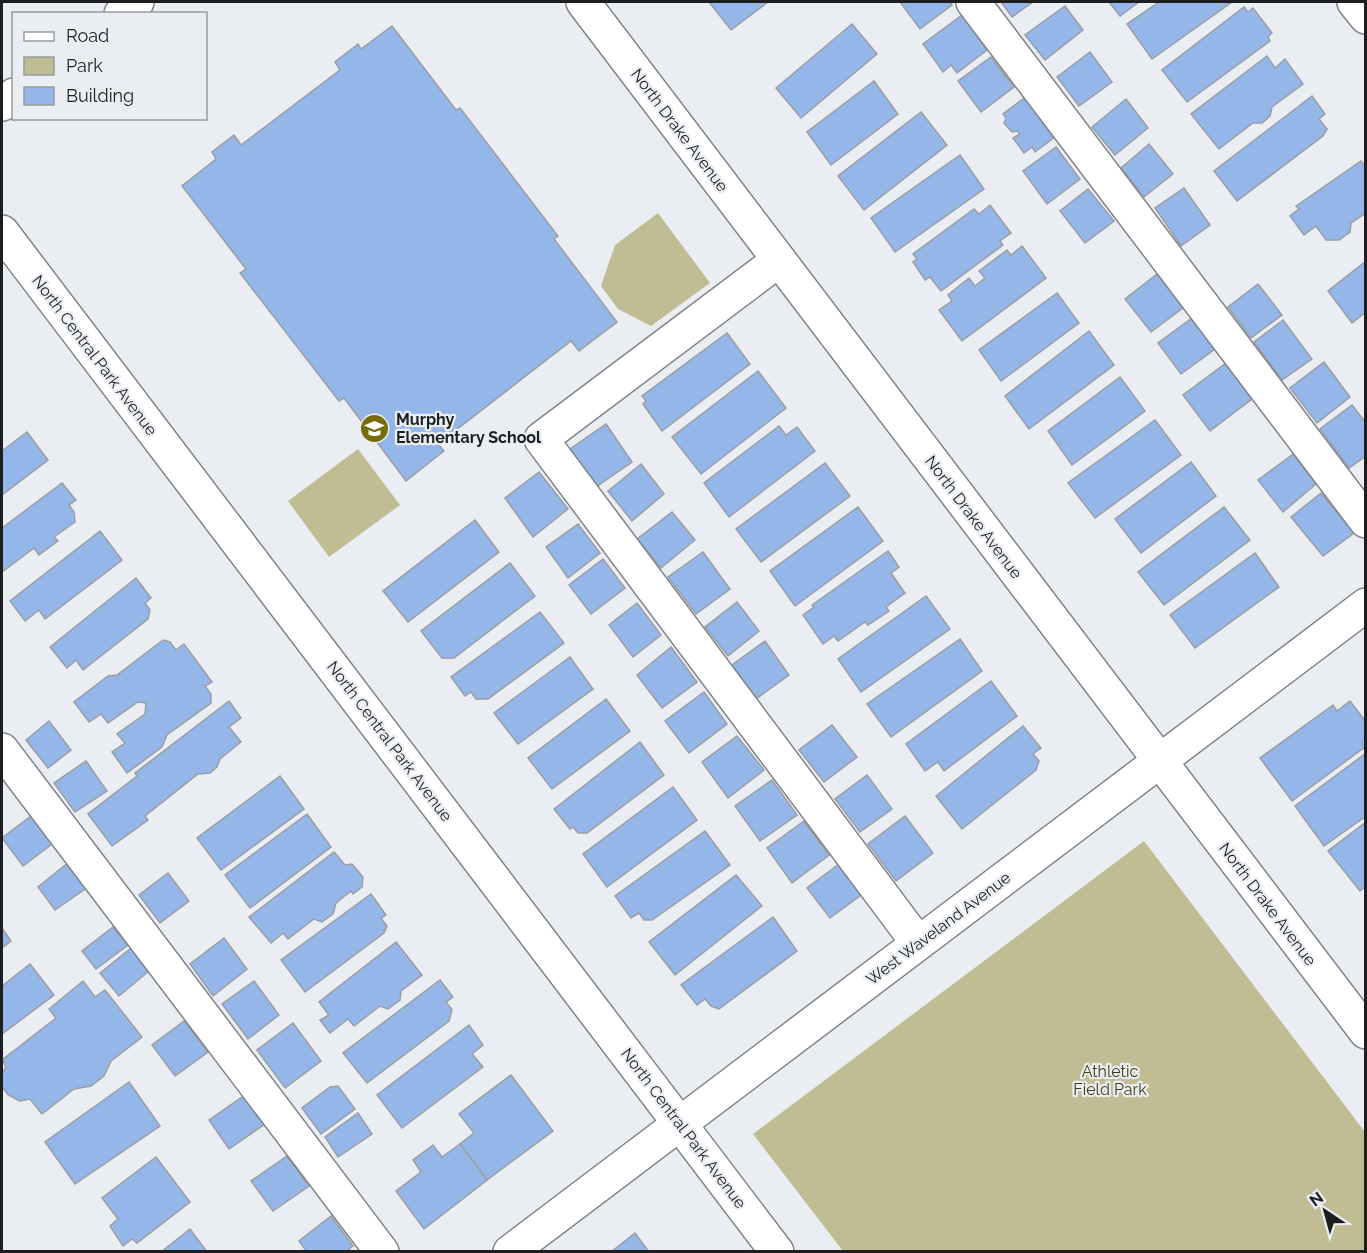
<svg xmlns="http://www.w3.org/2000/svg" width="1367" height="1253" font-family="Raleway,sans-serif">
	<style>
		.green { fill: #c0bd95 }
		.building { fill: #95b6e8; stroke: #9b9ea3; stroke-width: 1.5 }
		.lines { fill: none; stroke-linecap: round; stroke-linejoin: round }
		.minor-casing { stroke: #808388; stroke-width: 36 }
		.minor { stroke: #fff; stroke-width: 33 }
		.labels { text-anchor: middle; stroke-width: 4.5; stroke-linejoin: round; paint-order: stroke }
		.street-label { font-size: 16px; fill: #1d1e20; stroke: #eaeef3 }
		.poi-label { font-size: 16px; font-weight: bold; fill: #1d1e20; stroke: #eaeef3; text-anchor: start }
		.park-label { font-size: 16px; fill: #423e0d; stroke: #eaeef3 }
	</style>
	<rect width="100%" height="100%" fill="#eaeef3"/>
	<g class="green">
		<polygon points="658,213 710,283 651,326 618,309 601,286 615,245"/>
		<polygon points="358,449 400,505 329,557 288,501"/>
		<polygon points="1144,841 1365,1132 1365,1251 843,1251 753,1134"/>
	</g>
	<g class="building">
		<polygon points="709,2 768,2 731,30"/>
		<polygon points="900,2 950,2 952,5 920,29"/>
		<polygon points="1001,2 1033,2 1012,17"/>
		<polygon points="1109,2 1139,2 1120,16"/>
		<polygon points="1159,2 1232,2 1152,59 1127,24"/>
		<polygon points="1065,6 1083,30 1045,60 1025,35"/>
		<polygon points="1244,7 1248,12 1253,8 1272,33 1268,37 1270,41 1187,102 1162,70"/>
		<polygon points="962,15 987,50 957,73 951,65 943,72 923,44"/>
		<polygon points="852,24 877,54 801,118 776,88"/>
		<polygon points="392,26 456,110 460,108 558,236 554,239 617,322 579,351 571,341 438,444 444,451 406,481 344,398 339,401 240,273 246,269 182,186 216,159 212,152 234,135 241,145 340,70 335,62 358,44 361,49"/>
		<polygon points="1090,52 1112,82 1079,106 1057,77"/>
		<polygon points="1267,56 1275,68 1285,59 1303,84 1272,107 1270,116 1262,123 1253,123 1219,149 1191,114"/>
		<polygon points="991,57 1014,87 981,112 958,81"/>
		<polygon points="874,81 898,114 831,165 807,132"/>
		<polygon points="1027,96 1056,136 1035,152 1032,147 1024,153 1013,138 1020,134 1017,131 1012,132 1004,123 1006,118 1003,114"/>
		<polygon points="1312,96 1325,114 1319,119 1327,129 1323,136 1237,201 1214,171"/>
		<polygon points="1126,99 1148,128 1115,155 1092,127"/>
		<polygon points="921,112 947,145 864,210 838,176"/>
		<polygon points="1149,144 1173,174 1144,197 1121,168"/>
		<polygon points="1056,147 1080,179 1047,204 1023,171"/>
		<polygon points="960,155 984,189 895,252 871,218"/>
		<polygon points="1361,161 1366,167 1366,213 1351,223 1350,232 1339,240 1326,240 1316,226 1304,235 1290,216 1299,209 1296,206"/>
		<polygon points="1184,188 1210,225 1181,246 1155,208"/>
		<polygon points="1088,189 1114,221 1085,243 1060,211"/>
		<polygon points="990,205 1011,233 1000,241 1003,245 941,291 930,277 925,280 913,262 917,259 913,254 974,209 979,214"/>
		<polygon points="1022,246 1046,278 962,341 939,310 952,301 948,295 969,278 975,286 985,278 979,271 1007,250 1011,255"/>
		<polygon points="1366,261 1366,312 1352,323 1328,291"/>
		<polygon points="1157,274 1184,307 1151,332 1125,299"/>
		<polygon points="1258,284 1282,315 1251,338 1228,307"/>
		<polygon points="1057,293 1079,323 1001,381 979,350"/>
		<polygon points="1192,318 1215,349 1181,374 1158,343"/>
		<polygon points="1283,320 1312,359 1282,380 1254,342"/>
		<polygon points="1089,331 1114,365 1029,429 1005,396"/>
		<polygon points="727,333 750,364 662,431 643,404 646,401 642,396"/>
		<polygon points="1324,362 1350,397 1317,423 1290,388"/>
		<polygon points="1226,363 1252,399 1210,431 1183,395"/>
		<polygon points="758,371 786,408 701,474 672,437"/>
		<polygon points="1120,377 1145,411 1072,465 1048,431"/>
		<polygon points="1352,405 1366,423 1366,456 1349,468 1320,429"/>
		<polygon points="1155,420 1181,455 1095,518 1068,483"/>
		<polygon points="606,424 632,462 596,487 570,449"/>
		<polygon points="779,426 786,435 797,427 815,451 729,517 704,483"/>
		<polygon points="27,432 48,460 2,495 2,451"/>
		<polygon points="1293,454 1316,484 1283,512 1258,480"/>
		<polygon points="1191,462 1216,496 1141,553 1115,519"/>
		<polygon points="825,463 850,496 761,562 736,529"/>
		<polygon points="641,464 664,494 632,521 608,491"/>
		<polygon points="539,472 568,509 533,537 505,498"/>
		<polygon points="62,483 76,500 69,505 74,512 75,522 54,537 58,541 39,555 34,548 2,572 2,528"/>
		<polygon points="1321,493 1354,533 1323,556 1291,517"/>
		<polygon points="858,507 883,541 795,606 770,571"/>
		<polygon points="1224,507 1250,540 1164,605 1138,572"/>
		<polygon points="672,512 695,540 661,568 637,539"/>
		<polygon points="475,520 499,552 408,622 383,591"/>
		<polygon points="578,524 600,553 568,578 546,547"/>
		<polygon points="100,531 122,560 45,619 39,610 25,621 10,601"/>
		<polygon points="888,551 899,567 891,573 905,593 886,607 889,611 868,625 865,622 838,641 834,636 823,644 803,615 814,607 812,605"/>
		<polygon points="703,552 730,589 696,614 668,577"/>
		<polygon points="1255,553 1279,587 1195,648 1170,615"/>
		<polygon points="603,559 625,588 591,614 569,585"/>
		<polygon points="510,563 535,596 454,658 442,658 421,631"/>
		<polygon points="136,578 151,598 145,603 150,610 148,619 83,670 76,660 67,668 50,647"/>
		<polygon points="926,596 950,629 861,692 838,659"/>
		<polygon points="737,602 759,631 728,656 705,627"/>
		<polygon points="637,603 661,635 633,657 609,625"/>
		<polygon points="540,612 564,643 488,699 476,699 471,692 465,696 451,677"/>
		<polygon points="960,639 982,671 891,737 867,704"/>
		<polygon points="163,640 170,642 176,650 184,644 212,682 205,686 211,694 211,703 167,735 162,747 127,773 112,752 125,743 117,734 145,714 146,703 138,702 108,723 101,714 89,722 74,702 108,676 117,675"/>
		<polygon points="765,641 789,675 756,699 732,665"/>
		<polygon points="671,647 697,682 662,708 637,675"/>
		<polygon points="570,657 593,689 518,744 494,713"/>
		<polygon points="991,681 1017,716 944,771 938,762 925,771 906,744"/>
		<polygon points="704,692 727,724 689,753 665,721"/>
		<polygon points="606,699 630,731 552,789 528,758"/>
		<polygon points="229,701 241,718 229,727 241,742 220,759 217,767 210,773 198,774 145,816 148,820 112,846 88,814 137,776 135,773"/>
		<polygon points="1350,701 1366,722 1366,739 1362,742 1365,747 1292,801 1260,758 1333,705 1337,711"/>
		<polygon points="49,721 71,750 48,768 26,740"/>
		<polygon points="832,725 857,757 824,782 799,750"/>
		<polygon points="1023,726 1041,748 1033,754 1039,761 1036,770 962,829 936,796"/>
		<polygon points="737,736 764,770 728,798 702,762"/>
		<polygon points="640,742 664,775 587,833 578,833 573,827 570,829 554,809"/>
		<polygon points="1366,753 1366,816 1324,846 1295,806"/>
		<polygon points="86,761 107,791 75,812 54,783"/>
		<polygon points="867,775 892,809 860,832 835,799"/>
		<polygon points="280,776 304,809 221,870 197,838"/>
		<polygon points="772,780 797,815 760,841 735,806"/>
		<polygon points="673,787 697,820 607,887 583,854"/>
		<polygon points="307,814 331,847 250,908 225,875"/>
		<polygon points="31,816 52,844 23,866 2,838"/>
		<polygon points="905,816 933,853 896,881 868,844"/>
		<polygon points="804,821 829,855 792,883 767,848"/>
		<polygon points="1366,822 1366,886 1360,891 1328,851"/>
		<polygon points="705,831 730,865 652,920 644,920 639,913 631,918 615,896"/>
		<polygon points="334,852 345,865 352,864 363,877 362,887 353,894 351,891 336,903 333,914 322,922 314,919 288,939 283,933 271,943 249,917"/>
		<polygon points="69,862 88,887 55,910 38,887"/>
		<polygon points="839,864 861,895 830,918 807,888"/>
		<polygon points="168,873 189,901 160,923 139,895"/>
		<polygon points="736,875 762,906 675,975 649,942"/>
		<polygon points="371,894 386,915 381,918 387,926 384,933 305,992 281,960"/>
		<polygon points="773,917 797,951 719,1009 711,1006 705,999 697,1005 681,985"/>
		<polygon points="113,927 128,945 96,969 82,951"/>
		<polygon points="2,928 11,941 2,948"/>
		<polygon points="224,938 247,969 213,996 190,964"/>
		<polygon points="396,942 422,975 401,991 400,1000 388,1009 380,1006 354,1026 348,1019 330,1033 320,1020 329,1015 319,1002"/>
		<polygon points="131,948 149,971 119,996 100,973"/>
		<polygon points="30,964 54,995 2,1034 2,986"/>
		<polygon points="440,980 453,997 446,1002 452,1010 449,1021 367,1083 343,1053"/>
		<polygon points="83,981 95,997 105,990 142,1037 111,1061 104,1076 91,1086 74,1089 42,1114 30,1099 20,1101 8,1095 2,1087 2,1073 6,1067 2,1060 56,1018 49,1009"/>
		<polygon points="254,981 279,1015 248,1039 222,1004"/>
		<polygon points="184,1021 208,1052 175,1076 152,1045"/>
		<polygon points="293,1023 321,1061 285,1088 257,1050"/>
		<polygon points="469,1025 483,1045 472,1054 483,1067 402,1128 377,1095"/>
		<polygon points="511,1075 553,1131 487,1180 460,1144 474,1133 459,1114"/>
		<polygon points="129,1082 160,1126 75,1184 45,1142"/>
		<polygon points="338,1086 355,1109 321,1134 302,1108 330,1087"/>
		<polygon points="245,1095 265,1124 229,1149 209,1120"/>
		<polygon points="358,1113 372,1134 338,1157 325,1137"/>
		<polygon points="460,1144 487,1180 424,1229 396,1191 421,1172 413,1160 433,1145 442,1157"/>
		<polygon points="287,1156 309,1186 273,1211 251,1181"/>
		<polygon points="156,1157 190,1202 137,1243 132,1239 123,1246 110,1226 118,1219 102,1198"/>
		<polygon points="331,1216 353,1246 346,1252 307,1252 299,1241"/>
		<polygon points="190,1229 207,1252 161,1252"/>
		<polygon points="635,1233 649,1252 611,1252"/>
	</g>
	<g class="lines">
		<defs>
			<g id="minor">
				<polyline points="583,2 1366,1032"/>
				<polyline points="973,2 1366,521"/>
				<polyline points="1354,2 1366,17"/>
				<polyline points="121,14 137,2"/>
				<polyline points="2,104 14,95"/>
				<polyline points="2,232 777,1252"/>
				<polyline points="779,260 541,439 918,943"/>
				<polyline points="2,750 382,1252"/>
				<polyline points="510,1252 1366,605"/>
			</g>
		</defs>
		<use href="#minor" class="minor-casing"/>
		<use href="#minor" class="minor"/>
	</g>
	<defs>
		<symbol id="school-disc" viewBox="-11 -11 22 22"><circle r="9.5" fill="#766d0a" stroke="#eaeef3"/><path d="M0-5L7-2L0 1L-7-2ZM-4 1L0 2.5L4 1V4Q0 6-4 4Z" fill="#fff"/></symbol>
	</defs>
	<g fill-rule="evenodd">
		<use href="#school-disc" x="358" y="412" width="33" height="33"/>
	</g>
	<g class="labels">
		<g class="street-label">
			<text transform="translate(680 130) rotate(53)" y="6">North Drake Avenue</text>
			<text transform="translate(95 355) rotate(53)" y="6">North Central Park Avenue</text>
			<text transform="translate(974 517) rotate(53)" y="6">North Drake Avenue</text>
			<text transform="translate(390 741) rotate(53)" y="6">North Central Park Avenue</text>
			<text transform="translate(1268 904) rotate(53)" y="6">North Drake Avenue</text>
			<text transform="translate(938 928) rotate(-37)" y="6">West Waveland Avenue</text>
			<text transform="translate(684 1128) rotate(53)" y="6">North Central Park Avenue</text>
		</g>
		<g class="poi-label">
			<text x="396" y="425">Murphy<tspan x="396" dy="18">Elementary School</tspan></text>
		</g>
		<g class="park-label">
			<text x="1110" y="1077">Athletic<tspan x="1110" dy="18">Field Park</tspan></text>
		</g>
	</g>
	<rect width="1367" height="1253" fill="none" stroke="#1d1e20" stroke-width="6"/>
	<rect x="12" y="12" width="195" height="108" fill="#eaeef3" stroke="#989b9f" stroke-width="1.5"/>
	<rect x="24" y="32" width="30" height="9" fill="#ffffff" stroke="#989b9f" stroke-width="1.5"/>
	<text x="66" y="42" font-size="18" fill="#1d1e20">Road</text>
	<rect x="24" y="57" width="30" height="18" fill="#c0bd95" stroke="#989b9f" stroke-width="1.5"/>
	<text x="66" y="72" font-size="18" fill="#1d1e20">Park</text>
	<rect x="24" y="87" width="30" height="18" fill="#95b6e8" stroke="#989b9f" stroke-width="1.5"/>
	<text x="66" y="102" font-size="18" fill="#1d1e20">Building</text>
	<g transform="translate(1325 1211) rotate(324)" stroke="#eaeef3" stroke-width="4.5" paint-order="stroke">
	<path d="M0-4.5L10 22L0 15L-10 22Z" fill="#1d1e20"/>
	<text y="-9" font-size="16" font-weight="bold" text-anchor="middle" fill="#1d1e20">N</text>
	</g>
</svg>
